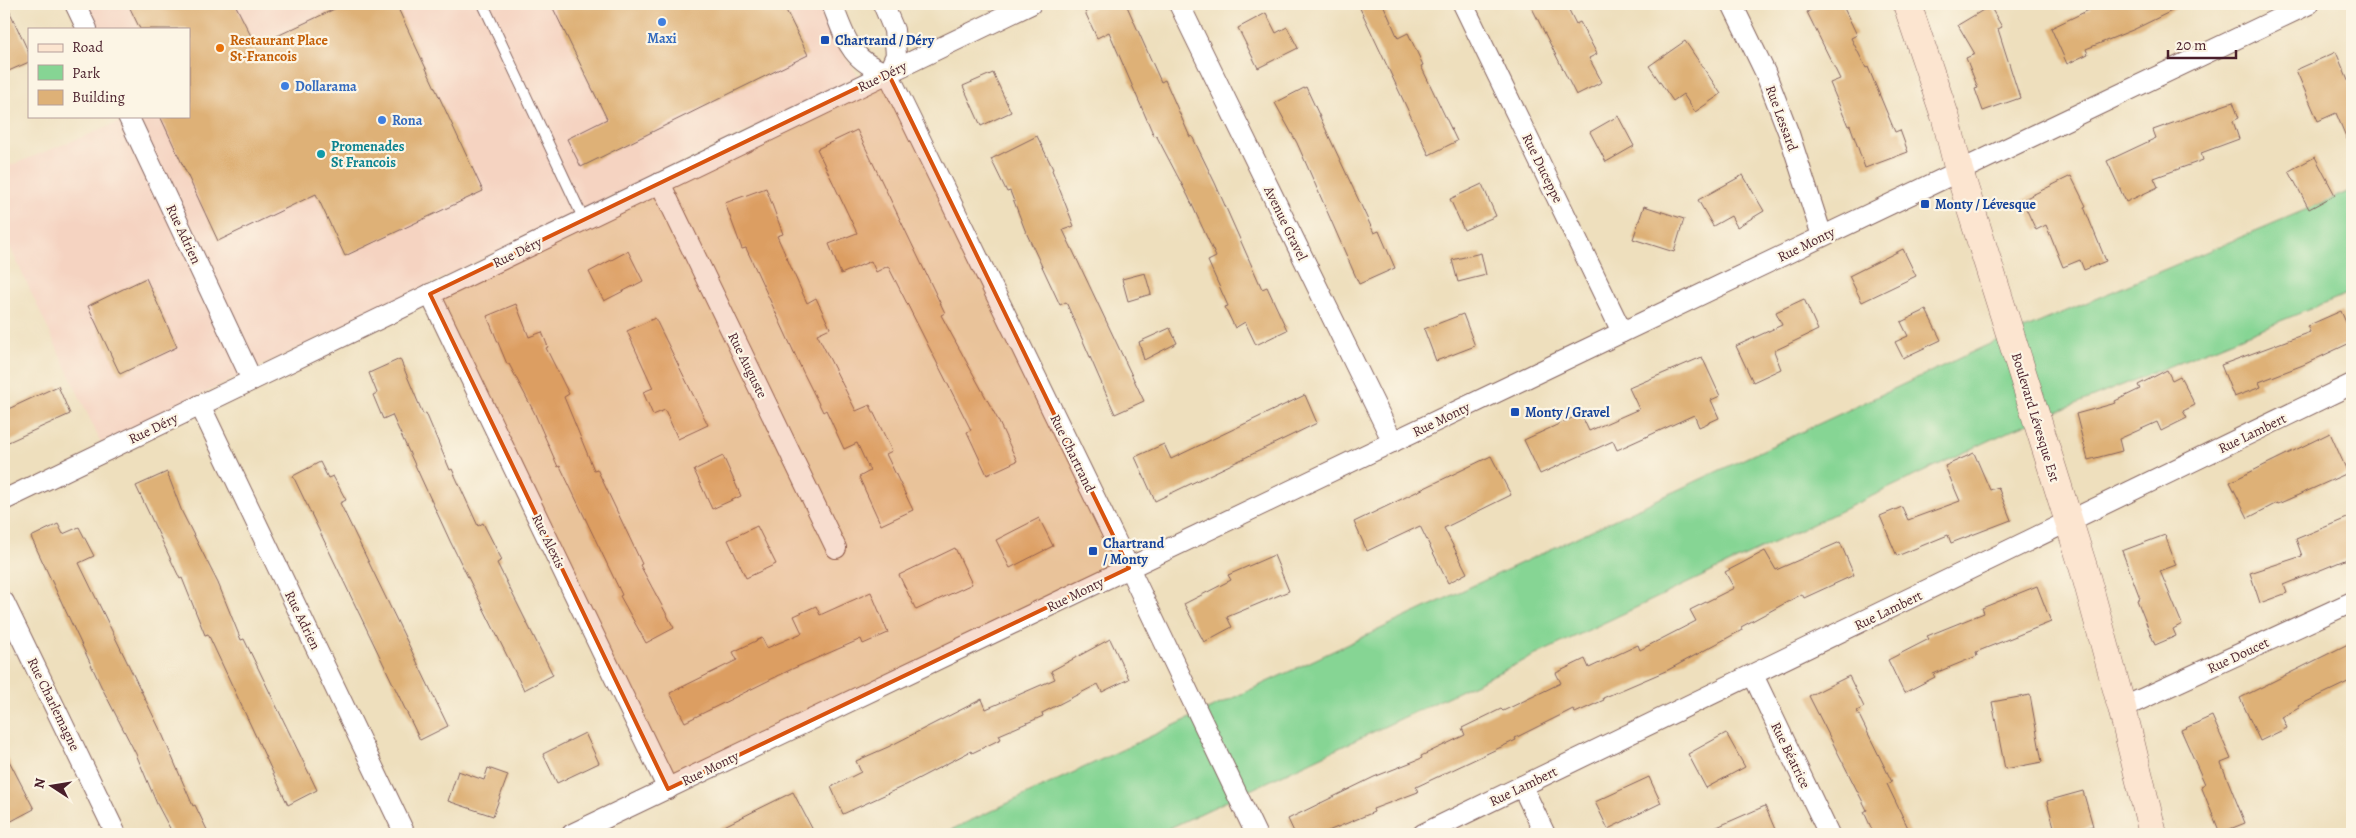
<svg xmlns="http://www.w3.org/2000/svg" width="2356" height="838" font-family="Alegreya,serif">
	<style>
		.built { fill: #f5d3c1 }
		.green { fill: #86d594; stroke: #687a60 }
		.building { fill: #deb177 }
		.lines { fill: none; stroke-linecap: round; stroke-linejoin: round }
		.lane-casing { stroke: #83625e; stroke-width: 12 }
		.street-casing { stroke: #83625e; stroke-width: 22 }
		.secondary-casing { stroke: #83625e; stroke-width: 29 }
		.lane { stroke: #fff; stroke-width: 10 }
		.street { stroke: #fff; stroke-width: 20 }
		.secondary { stroke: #fce5d0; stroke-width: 28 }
		.marked { fill: #d8530f; fill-opacity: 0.2; stroke: #d8530f; stroke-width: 4; stroke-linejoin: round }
		.shop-dot { fill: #3f7fe0; stroke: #fcf5e5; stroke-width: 2 }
		.transit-dot { fill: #1a4fb4; stroke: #fcf5e5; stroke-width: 2 }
		.food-dot { fill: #e8710a; stroke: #fcf5e5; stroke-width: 2 }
		.culture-dot { fill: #0f9aa8; stroke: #fcf5e5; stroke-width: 2 }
		.labels { text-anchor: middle; stroke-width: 4.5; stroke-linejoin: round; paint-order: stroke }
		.shop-label { font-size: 14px; font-weight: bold; fill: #366cbe; stroke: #fcf5e5; text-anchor: start }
		.food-label { font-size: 14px; font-weight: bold; fill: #c56008; stroke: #fcf5e5; text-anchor: start }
		.transit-label { font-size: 14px; font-weight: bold; fill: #164399; stroke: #fcf5e5; text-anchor: start }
		.street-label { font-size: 14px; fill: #4a1f2b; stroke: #fcf5e5 }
		.culture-label { font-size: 14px; font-weight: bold; fill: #0d838f; stroke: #fcf5e5; text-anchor: start }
	</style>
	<rect width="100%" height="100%" fill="#fcf5e5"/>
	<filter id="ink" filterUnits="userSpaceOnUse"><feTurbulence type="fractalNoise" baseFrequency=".02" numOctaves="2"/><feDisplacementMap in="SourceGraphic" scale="10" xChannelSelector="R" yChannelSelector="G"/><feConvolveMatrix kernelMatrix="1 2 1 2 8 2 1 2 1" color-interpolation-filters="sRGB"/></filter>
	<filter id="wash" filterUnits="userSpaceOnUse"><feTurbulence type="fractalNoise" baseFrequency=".0096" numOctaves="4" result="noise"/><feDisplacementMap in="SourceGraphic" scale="20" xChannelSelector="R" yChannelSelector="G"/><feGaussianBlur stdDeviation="1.12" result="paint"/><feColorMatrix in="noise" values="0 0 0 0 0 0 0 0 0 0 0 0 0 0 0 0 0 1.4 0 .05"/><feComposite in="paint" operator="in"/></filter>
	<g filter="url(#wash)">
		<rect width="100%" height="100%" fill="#eedfbd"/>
		<polygon class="built" points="71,4 818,4 834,40 859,77 101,443 4,234 4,168 125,120 123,116 189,116 189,29 82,29"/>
		<polygon class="green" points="2352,190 2352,292 2014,429 1157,834 942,834 1996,341"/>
		<g id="blocks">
			<g class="building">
				<polygon points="4,4 6,4 29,53 29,62 4,73"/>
				<polygon points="128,4 235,4 256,46 345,4 396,4 483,191 345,256 316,194 218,241 160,116 189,116 189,29 140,29"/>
				<polygon points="551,4 783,4 808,55 581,167 567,139 607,119"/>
				<polygon points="1102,4 1126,4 1161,82 1165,80 1190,137 1192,136 1215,183 1262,289 1267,287 1287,330 1256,345 1245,322 1235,328 1225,307 1228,306 1208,261 1216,257 1188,196 1156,135 1154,136 1109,32 1097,38 1085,12"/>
				<polygon points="1358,4 1383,4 1398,38 1408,33 1423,65 1421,66 1457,141 1429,155"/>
				<polygon points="1530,4 1566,4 1576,24 1580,22 1597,54 1589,58 1602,82 1576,95"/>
				<polygon points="1823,4 1842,4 1857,35 1851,38 1866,68 1868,67 1895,132 1900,130 1908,152 1865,168 1850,125 1848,126 1830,83 1840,79 1807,12"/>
				<polygon points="2089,4 2186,4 2135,29 2086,49 2088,54 2067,64 2051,28 2091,9"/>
				<polygon points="1990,6 2002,27 1998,29 2020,98 1983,111 1975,89 1978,88 1966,58 1975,54 1958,25"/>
				<polygon points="1266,13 1276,33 1287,27 1298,48 1258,68 1238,28"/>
				<polygon points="1685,41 1721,94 1695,112 1683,94 1673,101 1649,66"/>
				<polygon points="2336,52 2352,90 2352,151 2336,113 2318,121 2296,70"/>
				<polygon points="993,73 1011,112 981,126 963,86"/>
				<polygon points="1306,87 1374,233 1379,231 1395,268 1359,284 1297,143 1275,103"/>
				<polygon points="2233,102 2239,118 2233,121 2239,139 2201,153 2203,160 2154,178 2158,187 2126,202 2107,161 2156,138 2153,130"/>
				<polygon points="1618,116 1634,146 1606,162 1590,132"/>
				<polygon points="857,130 945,313 941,315 997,418 1017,461 987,475 967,432 971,430 888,266 876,272 871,261 841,274 829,244 857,233 817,149"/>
				<polygon points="1037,136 1053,169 1052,170 1074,226 1063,230 1144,401 1115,414 1066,302 1060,305 1025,230 1010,191 1007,192 991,159"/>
				<polygon points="2315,157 2335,195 2309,209 2289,171"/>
				<polygon points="1743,175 1764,211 1737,227 1731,216 1713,226 1698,200"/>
				<polygon points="2071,176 2086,206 2084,207 2106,261 2084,270 2080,260 2063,267 2046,225 2036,230 2022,200"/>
				<polygon points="1482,184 1496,216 1464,230 1450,199"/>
				<polygon points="766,188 783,234 777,236 807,303 816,298 830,328 817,334 856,411 870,405 892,451 886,454 913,510 881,525 859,477 870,471 857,443 844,449 826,410 823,412 803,372 746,248 742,249 725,203"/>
				<polygon points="1644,206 1684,219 1674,252 1633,239"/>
				<polygon points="1903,249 1916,276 1862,302 1849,276"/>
				<polygon points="628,251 643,281 604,301 589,272"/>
				<polygon points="1481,253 1486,275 1458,282 1452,260"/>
				<polygon points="1145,273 1151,294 1128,301 1122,279"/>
				<polygon points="146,278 177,347 120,374 88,306"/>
				<polygon points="1804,299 1818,330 1774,351 1781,369 1753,382 1736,346 1782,325 1776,312"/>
				<polygon points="516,304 529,337 542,332 548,347 546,348 569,394 564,397 594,470 597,469 642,564 640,565 674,628 646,643 620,596 622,595 560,466 558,467 534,412 509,364 507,364 487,316"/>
				<polygon points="1926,310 1941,340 1903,358 1895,342 1908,336 1901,322"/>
				<polygon points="2341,311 2352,336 2352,342 2303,365 2259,382 2261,387 2234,397 2221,365 2310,332 2307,326"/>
				<polygon points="1463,314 1475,346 1436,361 1424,329"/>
				<polygon points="655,318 708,425 678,439 665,410 653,415 643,392 653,388 627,331"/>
				<polygon points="1170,328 1177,343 1144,360 1139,342"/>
				<polygon points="1702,357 1720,396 1711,400 1719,418 1699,427 1694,415 1617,450 1613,441 1540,474 1524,440 1581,414 1589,431 1639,409 1629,388"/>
				<polygon points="400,359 423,414 426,413 450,470 452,469 478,526 483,523 502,560 497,563 553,675 524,690 450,541 392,415 383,419 373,395 377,393 369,373"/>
				<polygon points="2167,370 2172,380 2180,376 2195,405 2183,411 2187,418 2161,431 2157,422 2119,439 2122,451 2088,460 2076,414 2116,403 2115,401 2140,389 2138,385"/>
				<polygon points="58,386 70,414 4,444 4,411"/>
				<polygon points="1305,395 1317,423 1155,501 1135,457 1164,444 1171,459"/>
				<polygon points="2330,433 2348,473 2278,504 2277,503 2248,518 2230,482"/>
				<polygon points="1974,453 1990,490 1998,487 2011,520 1951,543 1948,535 1897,556 1880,516 1902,507 1908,520 1960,501 1945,466"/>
				<polygon points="723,456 741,496 712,509 694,470"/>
				<polygon points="1491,456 1511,495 1444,528 1467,573 1448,583 1420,526 1367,551 1354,522"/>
				<polygon points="320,462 328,478 333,476 346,500 340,503 448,726 420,740 293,476"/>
				<polygon points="167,472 182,512 218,583 241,640 244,639 317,790 288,805 208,634 205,635 182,578 180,579 136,486"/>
				<polygon points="2352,516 2352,557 2284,585 2287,593 2260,603 2250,573 2302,556 2296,539"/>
				<polygon points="1039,518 1053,546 1010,568 996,540"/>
				<polygon points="58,524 63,534 79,527 94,556 79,563 163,736 193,806 195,805 209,834 173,834 157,804 136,754 101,686 31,537"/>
				<polygon points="757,526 776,564 746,578 728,540"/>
				<polygon points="2165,535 2176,565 2160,571 2182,624 2173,629 2176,636 2155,645 2137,600 2140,598 2122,551"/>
				<polygon points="1840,542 1854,575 1804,598 1802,594 1741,627 1742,630 1668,670 1603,698 1604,700 1575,713 1573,709 1515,738 1516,740 1416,787 1418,792 1373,809 1374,812 1321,834 1295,834 1288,819 1374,777 1422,758 1421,756 1465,735 1462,728 1501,709 1503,711 1561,683 1556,673 1585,659 1589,668 1638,645 1640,650 1696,621 1690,610 1734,588 1725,572 1765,551 1776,570"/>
				<polygon points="955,548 972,584 916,610 899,575"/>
				<polygon points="1274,555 1289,591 1227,617 1232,627 1204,642 1184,604 1231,580 1228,575"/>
				<polygon points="2037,586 2051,622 1976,652 1977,656 1933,674 1935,677 1904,693 1888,660 1929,639 1927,636 1984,613 1982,608"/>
				<polygon points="871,592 888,633 863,644 861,639 792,669 685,722 670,693 737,660 733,652 762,638 767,648 802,633 794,616 816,606 820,615"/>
				<polygon points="1110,639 1129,679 1102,692 1098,684 1042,713 1043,716 999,735 1001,739 972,753 971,751 906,785 843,814 831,787 861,772 856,761 888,747 982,699 986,709 1055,679 1051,671"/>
				<polygon points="2352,642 2352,680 2298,706 2299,708 2282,717 2287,728 2260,741 2240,698"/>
				<polygon points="1849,676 1864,707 1857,711 1892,782 1887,784 1911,834 1874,834 1864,812 1867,810 1809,696"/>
				<polygon points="2030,695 2042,762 2005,769 1992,702"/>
				<polygon points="2212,716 2231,759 2221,763 2245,823 2220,833 2201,786 2205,784 2181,730"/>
				<polygon points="585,733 599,763 557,783 543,754"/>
				<polygon points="1726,733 1745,767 1706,788 1688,754"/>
				<polygon points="4,751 34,809 4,825"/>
				<polygon points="488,768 508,775 493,816 448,801 458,771 484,780"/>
				<polygon points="1649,777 1661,803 1608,829 1595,802"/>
				<polygon points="2083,791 2093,826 2065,834 2056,834 2047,801"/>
				<polygon points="793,792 815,834 708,834"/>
				<polygon points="1765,806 1777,834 1701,834"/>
			</g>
		</g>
	</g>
	<g filter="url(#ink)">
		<use href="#blocks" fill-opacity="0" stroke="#83625e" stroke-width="1"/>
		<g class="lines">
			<defs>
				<polyline id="lane" points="483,4 584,220"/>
				<g id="street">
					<polyline points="75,4 87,29"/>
					<path d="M832,4C845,37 850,62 888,73L1129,568L1256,834"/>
					<polyline points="883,4 894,30 896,55 888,73"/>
					<polyline points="1179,4 1393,442"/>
					<polyline points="1463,4 1622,332"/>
					<polyline points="1732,4 1765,72 1789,134 1822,236"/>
					<polyline points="128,116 252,380"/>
					<polyline points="660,183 836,548"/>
					<polyline points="430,294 668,789"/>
					<polyline points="200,405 405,834"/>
					<polyline points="4,500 1031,4"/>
					<polyline points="4,602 116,834"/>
					<polyline points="1753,675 1829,834"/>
					<polyline points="2122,708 2352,602"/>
					<polyline points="1522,786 1545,834"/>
					<polyline points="572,834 2309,4"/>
					<polyline points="1423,834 2352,384"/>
				</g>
				<polyline id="secondary" points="1907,4 1946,119 1959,171 2085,573 2122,708 2153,834"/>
			</defs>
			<use href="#lane" class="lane-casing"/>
			<use href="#street" class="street-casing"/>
			<use href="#secondary" class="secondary-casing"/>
			<use href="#lane" class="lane"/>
			<use href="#street" class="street"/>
			<use href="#secondary" class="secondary"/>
		</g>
	</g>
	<path class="marked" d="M888,73L1129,568L668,789L430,294Z"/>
	<g class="shop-dot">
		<circle cx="662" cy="22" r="5"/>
		<circle cx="285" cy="86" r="5"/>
		<circle cx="382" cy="120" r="5"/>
	</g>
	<g class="transit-dot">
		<rect x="820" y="35" width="10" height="10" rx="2.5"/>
		<rect x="1920" y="199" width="10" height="10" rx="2.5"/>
		<rect x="1510" y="407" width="10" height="10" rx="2.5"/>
		<rect x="1088" y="546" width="10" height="10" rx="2.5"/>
	</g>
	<circle class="food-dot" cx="220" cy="48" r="5"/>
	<circle class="culture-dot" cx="321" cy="154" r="5"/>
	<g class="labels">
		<g class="shop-label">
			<text x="662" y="43" text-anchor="middle">Maxi</text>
			<text x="295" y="91">Dollarama</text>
			<text x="392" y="125">Rona</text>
		</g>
		<g class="food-label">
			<text x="230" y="45">Restaurant Place<tspan x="230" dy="16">St-Francois</tspan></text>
		</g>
		<g class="transit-label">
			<text x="835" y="45">Chartrand / Déry</text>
			<text x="1935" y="209">Monty / Lévesque</text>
			<text x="1525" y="417">Monty / Gravel</text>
			<text x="1103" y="548">Chartrand<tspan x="1103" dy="16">/ Monty</tspan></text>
		</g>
		<g class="street-label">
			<text transform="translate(882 76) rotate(-26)" y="5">Rue Déry</text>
			<text transform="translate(1782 118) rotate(70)" y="5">Rue Lessard</text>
			<text transform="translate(1543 168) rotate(64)" y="5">Rue Duceppe</text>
			<text transform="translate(1286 223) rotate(64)" y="5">Avenue Gravel</text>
			<text transform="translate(184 234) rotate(65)" y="5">Rue Adrien</text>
			<text transform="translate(1806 244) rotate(-26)" y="5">Rue Monty</text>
			<text transform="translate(517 252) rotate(-26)" y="5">Rue Déry</text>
			<text transform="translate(748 365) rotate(64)" y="5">Rue Auguste</text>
			<text transform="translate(2036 417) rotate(73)" y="5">Boulevard Lévesque Est</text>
			<text transform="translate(1441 419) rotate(-26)" y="5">Rue Monty</text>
			<text transform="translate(153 428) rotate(-26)" y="5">Rue Déry</text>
			<text transform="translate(2252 433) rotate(-26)" y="5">Rue Lambert</text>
			<text transform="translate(1073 453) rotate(64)" y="5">Rue Chartrand</text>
			<text transform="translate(549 541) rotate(64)" y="5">Rue Alexis</text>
			<text transform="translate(1075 594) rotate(-26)" y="5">Rue Monty</text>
			<text transform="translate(1888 610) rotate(-26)" y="5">Rue Lambert</text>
			<text transform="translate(303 620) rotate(64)" y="5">Rue Adrien</text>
			<text transform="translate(2238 655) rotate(-25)" y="5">Rue Doucet</text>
			<text transform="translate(54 704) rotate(64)" y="5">Rue Charlemagne</text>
			<text transform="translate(1791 755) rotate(64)" y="5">Rue Béatrice</text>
			<text transform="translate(710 768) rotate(-26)" y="5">Rue Monty</text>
			<text transform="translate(1523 786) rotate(-26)" y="5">Rue Lambert</text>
		</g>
		<g class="culture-label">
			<text x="331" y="151">Promenades<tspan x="331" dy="16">St Francois</tspan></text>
		</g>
	</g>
	<rect width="2356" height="838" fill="none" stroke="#fcf5e5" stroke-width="20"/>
	<rect x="28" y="28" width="162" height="90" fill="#fcf5e5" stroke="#b59f9b"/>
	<rect x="38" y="44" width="25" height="8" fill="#fce5d0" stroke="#b59f9b"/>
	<text x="72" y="52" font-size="15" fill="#4a1f2b">Road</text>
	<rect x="38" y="65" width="25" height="15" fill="#86d594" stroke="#b59f9b"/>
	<text x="72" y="78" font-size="15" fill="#4a1f2b">Park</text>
	<rect x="38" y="90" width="25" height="15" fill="#deb177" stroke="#b59f9b"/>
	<text x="72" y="102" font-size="15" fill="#4a1f2b">Building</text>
	<g transform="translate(52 786) rotate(282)" stroke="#fcf5e5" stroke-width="4" paint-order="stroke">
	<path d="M0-4L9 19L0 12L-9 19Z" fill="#4a1f2b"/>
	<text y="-8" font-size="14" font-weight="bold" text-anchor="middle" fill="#4a1f2b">N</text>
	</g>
	<path d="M2168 50v8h68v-8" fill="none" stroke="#4a1f2b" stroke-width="2.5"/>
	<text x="2176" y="50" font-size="15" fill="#4a1f2b" stroke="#fcf5e5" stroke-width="4" paint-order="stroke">20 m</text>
</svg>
